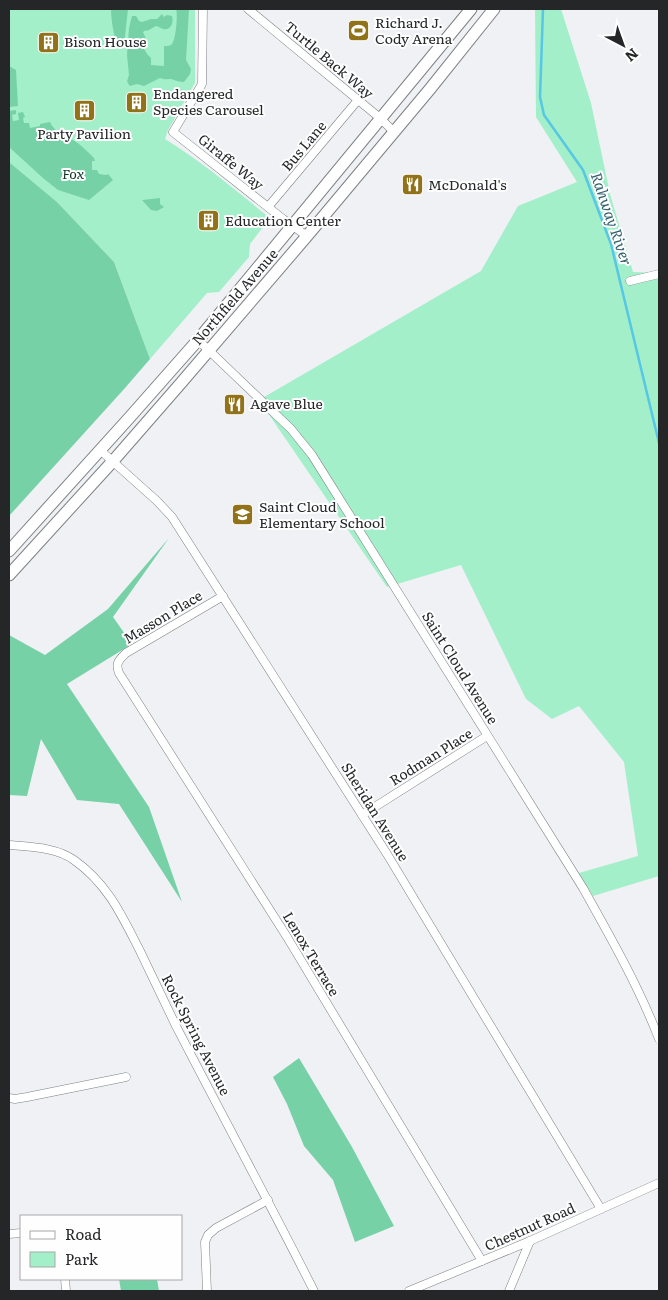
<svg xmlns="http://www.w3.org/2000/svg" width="668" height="1300" font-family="Literata,serif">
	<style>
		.green { fill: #a3efc9 }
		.forest { fill: #76d2a6 }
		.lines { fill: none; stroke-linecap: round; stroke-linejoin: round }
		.stream { stroke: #56c7e4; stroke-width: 2.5 }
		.minor-casing { stroke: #7d8082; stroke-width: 9 }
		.primary-casing { stroke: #7d8082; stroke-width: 13 }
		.minor { stroke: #fff; stroke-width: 8 }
		.primary { stroke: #fff; stroke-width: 11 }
		.labels { text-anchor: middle; stroke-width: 4; stroke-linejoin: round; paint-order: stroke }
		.poi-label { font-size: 14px; fill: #252627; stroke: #fefeff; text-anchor: start }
		.street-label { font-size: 14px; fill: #252627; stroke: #fefeff }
		.park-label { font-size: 14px; font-style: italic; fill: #0d3625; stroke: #fefeff }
		.water-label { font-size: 15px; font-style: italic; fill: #305f6c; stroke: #fefeff }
	</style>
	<rect width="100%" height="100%" fill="#eff1f4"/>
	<g class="green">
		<path d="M9,9H195V83L168,130L165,139C203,162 236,191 270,218L250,244L249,257L219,292L207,293L150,359L114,262L57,202L9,162Z"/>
		<polygon points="535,9 561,9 591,103 610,194 633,272 659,273 659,876 593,896 579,873 638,856 624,762 579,706 552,719 526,699 461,565 387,587 259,400 481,271 518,206 577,182 536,117"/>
	</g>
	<g class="forest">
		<path d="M111,9H128L124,46L121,49H120C114,41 111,19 111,9Z"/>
		<path d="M176,9H189L186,60L191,69L190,74L184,82C179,82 175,80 171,79C166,79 165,80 160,78L144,86L137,84L130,86L129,85L127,81L129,75L127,55L129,28L132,16H136L139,21L142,22L151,19H157L162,14L164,17L167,15L172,16C174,22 171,31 163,29C160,28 158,26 156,26L147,31L146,30L143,32L148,43L144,45L143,47L147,54L151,58V65L164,66V46C167,46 170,46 172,44C176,39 178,14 176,9Z"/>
		<polygon points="9,66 16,70 18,106 9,107"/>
		<path d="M16,110V114L12,115L13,121L19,120L18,113L23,112L25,117L23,118L24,123H29L30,128L40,126V124L50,122C55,134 69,136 79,144C84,148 89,153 94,158L95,161H92V170H97L99,174L106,175L108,174L113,180L89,200L58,190L43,178L9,147V111Z"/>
		<polygon points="9,162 57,202 114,262 150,359 125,388 9,516"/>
		<polygon points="160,198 160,204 164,207 157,211 151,210 142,200"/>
		<polygon points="169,538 113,617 132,644 67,684 149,807 182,902 119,804 77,800 41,739 27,796 9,795 9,635 45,655 108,609"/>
		<polygon points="299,1058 352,1147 394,1226 355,1242 333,1180 304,1146 287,1104 273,1077"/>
		<polygon points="119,1279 157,1279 159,1291 121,1291"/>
	</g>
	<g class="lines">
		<polyline class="stream" points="543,9 540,97 544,115 583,170 611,244 659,443"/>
		<defs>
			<g id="minor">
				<polyline points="203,9 202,84 173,132 283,219 307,236"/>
				<polyline points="248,9 380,118 394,132"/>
				<polyline points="268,207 358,100"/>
				<polyline points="630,281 659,274"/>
				<path d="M198,340L291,429L312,455L583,888C611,938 639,987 659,1039"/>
				<polyline points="100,450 157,501 172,517 387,854 601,1209"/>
				<path d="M223,596L126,653C119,660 115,663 119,673L287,937L482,1261"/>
				<polyline points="362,815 487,736"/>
				<path d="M9,845C30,847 56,847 74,860C108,884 122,916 140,951C152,976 164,1001 176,1026C222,1115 269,1202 314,1291"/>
				<polyline points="9,1098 15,1099 27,1097 126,1077"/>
				<polyline points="9,1234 21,1233"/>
				<polyline points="65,1279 66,1291"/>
				<polyline points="207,1291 205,1242 208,1235 216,1228 268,1200"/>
				<polyline points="409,1291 530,1241 601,1209 659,1183"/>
				<polyline points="509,1291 530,1241"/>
			</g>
			<g id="primary">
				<polyline points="9,551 130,417 198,340 471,9"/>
				<polyline points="9,575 113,461 181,383 307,236 430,89 494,9"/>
			</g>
		</defs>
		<use href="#minor" class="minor-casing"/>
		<use href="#primary" class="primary-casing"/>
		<use href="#minor" class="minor"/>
		<use href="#primary" class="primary"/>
	</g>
	<defs>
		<symbol id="stadium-square" viewBox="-11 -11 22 22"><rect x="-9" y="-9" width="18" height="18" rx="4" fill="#917218" stroke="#fefeff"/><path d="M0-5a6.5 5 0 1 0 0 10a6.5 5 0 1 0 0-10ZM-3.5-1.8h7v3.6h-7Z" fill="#fff"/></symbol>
		<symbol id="building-square" viewBox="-11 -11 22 22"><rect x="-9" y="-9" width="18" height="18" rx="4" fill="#917218" stroke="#fefeff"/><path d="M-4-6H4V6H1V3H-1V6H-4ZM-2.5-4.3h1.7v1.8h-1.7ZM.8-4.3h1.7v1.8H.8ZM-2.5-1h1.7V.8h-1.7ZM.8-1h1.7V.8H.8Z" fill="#fff"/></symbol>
		<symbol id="restaurant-square" viewBox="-11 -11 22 22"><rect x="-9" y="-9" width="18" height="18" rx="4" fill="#917218" stroke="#fefeff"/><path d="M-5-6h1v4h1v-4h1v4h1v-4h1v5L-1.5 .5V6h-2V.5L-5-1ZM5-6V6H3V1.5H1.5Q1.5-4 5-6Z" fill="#fff"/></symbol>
		<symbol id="school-square" viewBox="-11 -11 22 22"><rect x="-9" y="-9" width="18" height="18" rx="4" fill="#917218" stroke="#fefeff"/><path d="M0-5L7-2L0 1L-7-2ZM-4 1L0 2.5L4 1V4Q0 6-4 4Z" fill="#fff"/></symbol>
	</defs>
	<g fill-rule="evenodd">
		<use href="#stadium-square" x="346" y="18" width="25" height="25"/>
		<use href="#building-square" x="36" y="30" width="25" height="25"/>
		<use href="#building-square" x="124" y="90" width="25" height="25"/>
		<use href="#building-square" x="72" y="98" width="25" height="25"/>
		<use href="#restaurant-square" x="400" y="172" width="25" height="25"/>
		<use href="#building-square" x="196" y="208" width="25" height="25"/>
		<use href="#restaurant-square" x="222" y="392" width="25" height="25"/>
		<use href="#school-square" x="230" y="502" width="25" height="25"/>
	</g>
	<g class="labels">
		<g class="poi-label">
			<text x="375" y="28">Richard J.<tspan x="375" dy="16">Cody Arena</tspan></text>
			<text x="64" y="47">Bison House</text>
			<text x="153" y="99">Endangered<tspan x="153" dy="16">Species Carousel</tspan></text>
			<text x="84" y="139" text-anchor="middle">Party Pavilion</text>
			<text x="428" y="190">McDonald's</text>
			<text x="225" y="226">Education Center</text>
			<text x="250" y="409">Agave Blue</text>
			<text x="259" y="512">Saint Cloud<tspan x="259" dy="16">Elementary School</tspan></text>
		</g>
		<g class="street-label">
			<text transform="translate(329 60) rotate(40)" y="5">Turtle Back Way</text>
			<text transform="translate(304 146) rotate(-50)" y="5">Bus Lane</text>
			<text transform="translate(231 162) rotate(39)" y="5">Giraffe Way</text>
			<text transform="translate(235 297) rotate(-49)" y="5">Northfield Avenue</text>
			<text transform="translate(163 617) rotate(-31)" y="5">Masson Place</text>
			<text transform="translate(460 668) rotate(58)" y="5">Saint Cloud Avenue</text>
			<text transform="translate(431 757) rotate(-32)" y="5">Rodman Place</text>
			<text transform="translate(375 812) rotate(58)" y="5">Sheridan Avenue</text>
			<text transform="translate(311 954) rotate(59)" y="5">Lenox Terrace</text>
			<text transform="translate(196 1035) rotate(63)" y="5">Rock Spring Avenue</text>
			<text transform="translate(530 1227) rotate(-24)" y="5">Chestnut Road</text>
		</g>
		<g class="park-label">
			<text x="73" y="179">Fox</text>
		</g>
		<g class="water-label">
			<text transform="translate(611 219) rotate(71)" y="5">Rahway River</text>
		</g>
	</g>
	<rect width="668" height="1300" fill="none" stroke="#252627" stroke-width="20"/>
	<rect x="20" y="1215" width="162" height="65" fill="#fefeff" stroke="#a7a8a9"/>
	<rect x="30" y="1231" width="25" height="8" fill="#ffffff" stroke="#a7a8a9"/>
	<text x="65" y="1240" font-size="15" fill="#252627">Road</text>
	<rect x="30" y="1252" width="25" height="15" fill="#a3efc9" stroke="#a7a8a9"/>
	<text x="65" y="1265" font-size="15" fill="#252627">Park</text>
	<g transform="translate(623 45) rotate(139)" stroke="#fefeff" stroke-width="4" paint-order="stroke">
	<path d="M0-4L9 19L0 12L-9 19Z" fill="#252627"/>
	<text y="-8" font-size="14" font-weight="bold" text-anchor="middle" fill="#252627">N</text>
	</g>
</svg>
